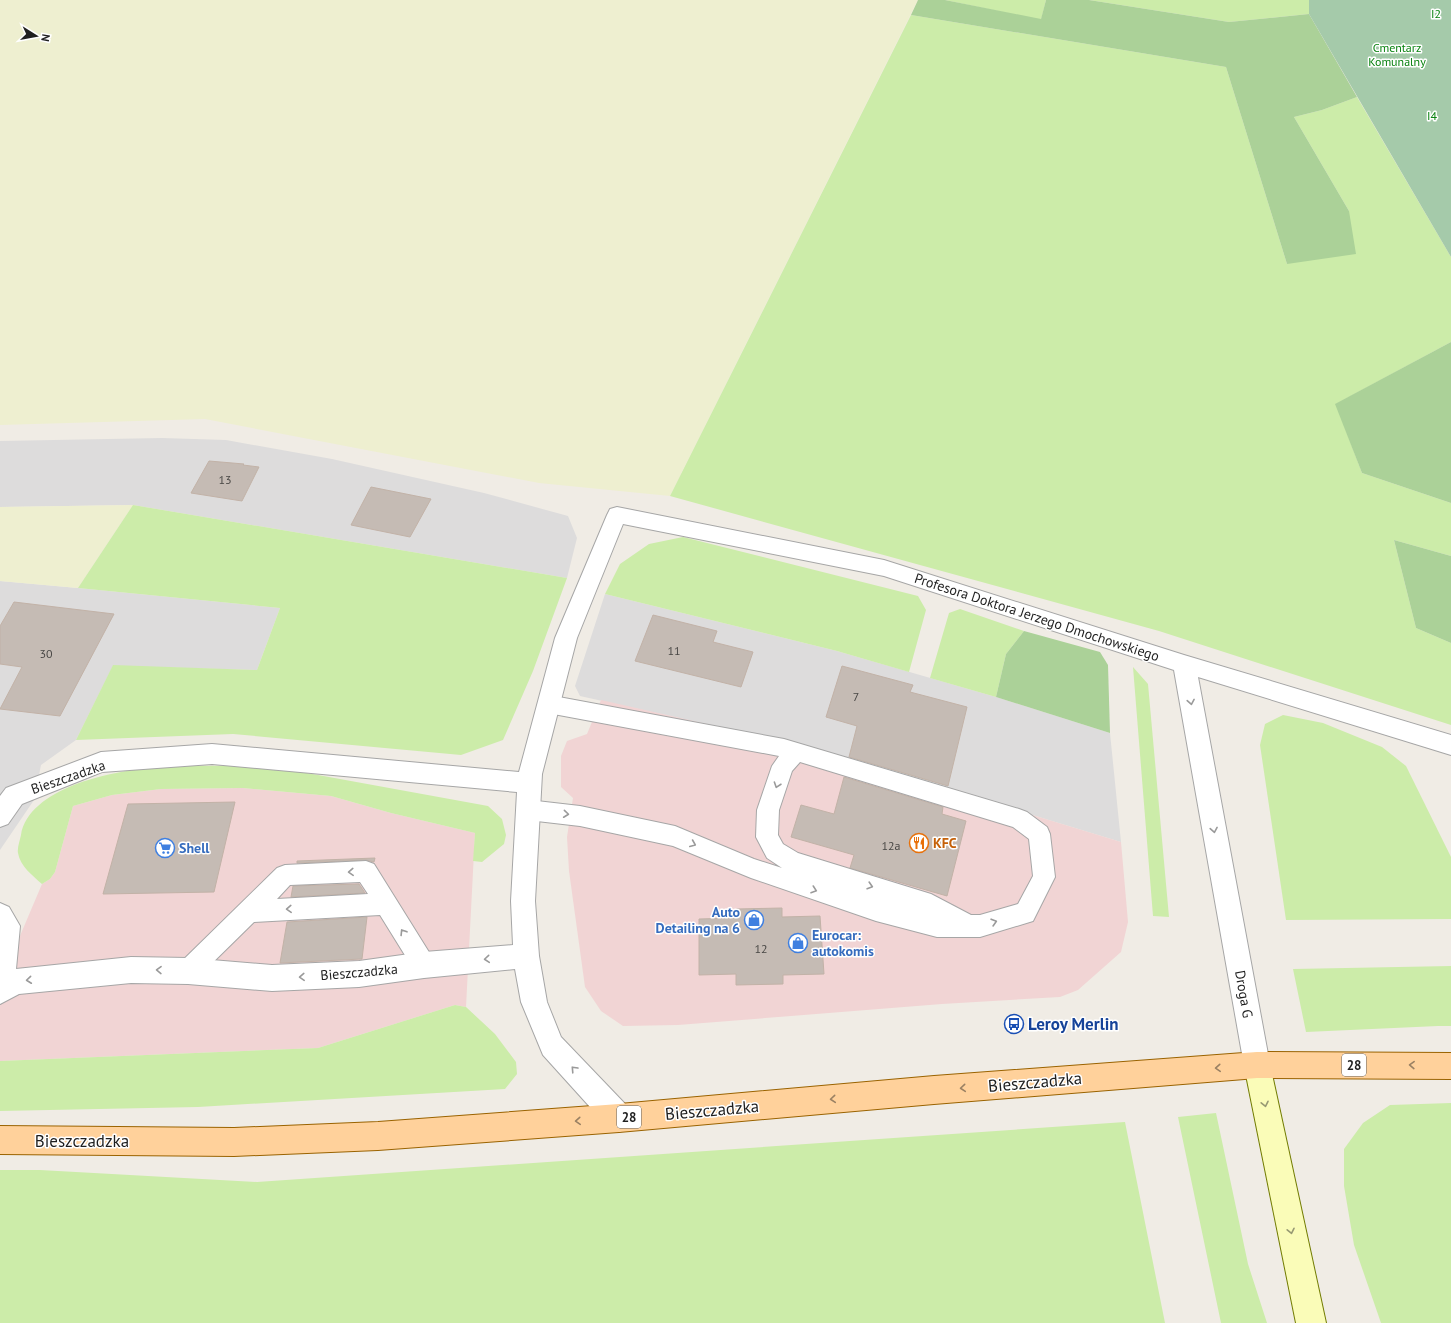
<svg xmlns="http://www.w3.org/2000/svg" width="1451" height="1323" font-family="'PT Sans',sans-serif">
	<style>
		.residential { fill: #dddcdc }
		.commercial { fill: #f1d4d4 }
		.farmland { fill: #eeefd0 }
		.grass { fill: #cceca9 }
		.forest { fill: #abd198 }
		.cemetery { fill: #a5caaa }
		.building { fill: #c5bbb4; stroke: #c2b2a7 }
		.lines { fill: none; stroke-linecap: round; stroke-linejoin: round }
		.lane-casing { stroke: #a6a6a6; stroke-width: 2 }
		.street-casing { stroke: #a6a6a6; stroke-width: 2 }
		.secondary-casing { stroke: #717b01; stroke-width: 2 }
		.primary-casing { stroke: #9a6300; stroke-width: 2 }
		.lane { fill: #fff; fill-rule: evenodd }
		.street { fill: #fff; fill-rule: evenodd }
		.secondary { fill: #fafcb8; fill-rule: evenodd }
		.primary { fill: #ffd19b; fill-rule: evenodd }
		.oneway { stroke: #9a9a9a }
		.oneway2 { stroke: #9a8163 }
		.oneway3 { stroke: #979973 }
		.labels { text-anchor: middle; stroke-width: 3; stroke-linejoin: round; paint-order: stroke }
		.far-park-label { font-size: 12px; fill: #08820f; stroke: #fff }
		.number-label { font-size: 12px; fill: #484644 }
		.shield { fill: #fff; stroke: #626262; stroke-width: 1 }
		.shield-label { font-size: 13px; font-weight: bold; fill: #1f1f1f }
		.street-label { font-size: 14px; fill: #1f1f1f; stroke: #fff }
		.food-label { font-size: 14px; font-weight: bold; fill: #c56008; stroke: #fff; text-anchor: start }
		.shop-label { font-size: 14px; font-weight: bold; fill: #366cbe; stroke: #fff; text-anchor: start }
		.near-transit-label { font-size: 17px; font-weight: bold; fill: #164399; stroke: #fff; text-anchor: start }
		.near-street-label { font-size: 17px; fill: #1f1f1f; stroke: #fff }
	</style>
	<rect width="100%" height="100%" fill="#f0ece5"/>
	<g class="residential">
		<polygon points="162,438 226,440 332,459 484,493 568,516 577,538 567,578 133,505 0,507 0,441"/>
		<polygon points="0,581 78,588 280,608 257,670 113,666 76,740 41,765 34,800 0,850"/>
		<polygon points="605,594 837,651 996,697 1110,733 1121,842 813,748 580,696 575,686"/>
	</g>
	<g class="commercial">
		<polygon points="601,700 813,748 1121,842 1128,922 1121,952 1078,990 1060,997 942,1004 678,1025 623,1026 601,1011 585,987 569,871 567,837 573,798 561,787 561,756 567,741 587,734"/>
		<polygon points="243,788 331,796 391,813 475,833 466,1007 455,1005 318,1048 0,1061 0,983 42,884 50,879 55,872 73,806 112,795 161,789"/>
	</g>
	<g class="farmland">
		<polygon points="0,0 918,0 670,496 539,483 205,419 0,425"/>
		<polygon points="133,505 78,588 0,581 0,507"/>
	</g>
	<g class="grass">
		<polygon points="945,0 1046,0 1041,20"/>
		<polygon points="1089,0 1309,0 1309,14 1229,22"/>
		<polygon points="911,15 1226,67 1287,264 1349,211 1294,117 1322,110 1357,97 1451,257 1451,342 1336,404 1362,473 1451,503 1451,556 1394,540 1416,628 1451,643 1451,725 1159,631 670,496"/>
		<polygon points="133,505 567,578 533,671 503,740 461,755 233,734 76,740 113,665 257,670 280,608 78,588"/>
		<polygon points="683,537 918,596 926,610 909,672 837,651 605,594 620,564 649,544"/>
		<polygon points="960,609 1024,631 1006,654 996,697 930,678 949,613"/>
		<polygon points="1133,667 1148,684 1169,917 1153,916"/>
		<polygon points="1283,715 1323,723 1382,747 1406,766 1451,857 1451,919 1286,920 1260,745 1265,724"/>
		<path d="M252,766L296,771L488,806L502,819L506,835L504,844L482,862L473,861L475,833L391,813L331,796L243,788L161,789L112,795L73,806L55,872L50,879L42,884C33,876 20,866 18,853C17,848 20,840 21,835C29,788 111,771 151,768C184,765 219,766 252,766Z"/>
		<polygon points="1451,966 1451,1026 1438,1026 1306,1032 1293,969"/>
		<polygon points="455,1005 466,1007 495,1034 516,1062 517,1074 505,1089 198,1107 0,1111 0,1061 318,1048"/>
		<polygon points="1451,1103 1451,1323 1381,1323 1354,1245 1344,1186 1344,1149 1363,1123 1390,1105"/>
		<polygon points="1216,1113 1248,1264 1267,1323 1221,1323 1178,1117"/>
		<polygon points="1125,1122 1165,1323 0,1323 0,1170 40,1170 257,1182"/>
	</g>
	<g class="forest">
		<polygon points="918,0 945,0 1041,19 1046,0 1089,0 1229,22 1309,14 1357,97 1322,110 1294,117 1349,211 1356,254 1287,264 1226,67 911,15"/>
		<polygon points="1451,342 1451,503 1362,473 1335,404"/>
		<polygon points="1394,540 1451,556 1451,643 1416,628"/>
		<polygon points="1024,631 1100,652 1108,665 1110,733 996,697 1006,654"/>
	</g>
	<polygon class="cemetery" points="1309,0 1451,0 1451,257 1309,14"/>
	<g class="building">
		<polygon points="209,461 244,464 243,465 259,467 242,501 191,493"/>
		<polygon points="371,487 431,499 410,537 351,525"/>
		<polygon points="14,602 114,614 60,716 0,709 22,667 0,664 0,626"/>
		<polygon points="653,615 717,631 713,642 753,652 741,687 635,661"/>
		<polygon points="842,666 913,685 910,692 967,707 948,786 849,757 857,726 826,717"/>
		<polygon points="844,777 943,807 942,814 966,821 947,896 850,868 854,855 791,837 801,805 834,814"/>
		<polygon points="235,802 214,892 103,894 128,804"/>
		<polygon points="375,858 374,862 366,860 297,863 297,861"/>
		<polygon points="359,884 365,893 291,897 293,886"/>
		<polygon points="782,908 782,917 820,916 824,974 783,975 783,984 736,985 736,974 699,975 699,919 735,918 736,909"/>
		<polygon points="367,917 362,959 280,963 287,922"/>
	</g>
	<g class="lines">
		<defs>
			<g id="lane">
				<path d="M548,695L784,739L1019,809L1027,812L1047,827L1050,834L1055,877L1033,921L980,937H937L876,921L751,878L673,846L580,826L528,820L520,817L517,810L520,803L528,800L580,806L675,826L754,859L782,868L767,858L756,837L757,810L772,766L779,756L548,713L541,710L538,704L541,698ZM800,762L1013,827L1029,839L1033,876L1018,904L980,915H971L931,894L798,853L783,844L778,835L779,810L792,771Z"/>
				<path d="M366,861L374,864L432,957L436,965L432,973L424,976L416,973L380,915L254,922L196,979L188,983L180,979L176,971L180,963L277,868L285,865ZM360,882L368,894L277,899L290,885Z"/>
			</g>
			<polygon id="street" points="617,507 884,560 1184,655 1451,735 1451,755 1198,677 1270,1065 1267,1075 1257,1078 1247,1075 1244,1065 1174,670 884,576 623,524 577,638 542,774 535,901 539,956 547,1002 561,1037 629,1108 633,1118 629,1128 619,1132 609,1128 543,1055 521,1002 515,969 424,978 359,987 272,991 188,984 131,983 19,994 0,1004 0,903 9,907 20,926 16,969 131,957 188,958 272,965 359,961 424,952 513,945 511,901 517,792 212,764 102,772 22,804 8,824 0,827 0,796 6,788 101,752 212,744 519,772 555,638 607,515 610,509"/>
			<polygon id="secondary" points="1257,1052 1267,1055 1270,1065 1326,1323 1296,1323 1244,1065 1247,1055"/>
			<polygon id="primary" points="1257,1052 1451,1053 1451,1079 1257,1078 934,1104 619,1132 378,1150 234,1156 0,1154 0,1126 234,1128 378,1122 619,1104 934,1076"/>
		</defs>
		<use href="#lane" class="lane-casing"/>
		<use href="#street" class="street-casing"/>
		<use href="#secondary" class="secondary-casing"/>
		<use href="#primary" class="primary-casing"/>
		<use href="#lane" class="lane"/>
		<use href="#street" class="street"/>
		<use href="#secondary" class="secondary"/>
		<use href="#primary" class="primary"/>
	</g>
	<defs><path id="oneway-chevron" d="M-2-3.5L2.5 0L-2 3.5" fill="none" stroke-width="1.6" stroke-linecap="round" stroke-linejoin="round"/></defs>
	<g class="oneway">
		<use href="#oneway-chevron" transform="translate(1191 702) rotate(80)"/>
		<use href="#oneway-chevron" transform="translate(777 785) rotate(109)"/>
		<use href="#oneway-chevron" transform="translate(566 814) rotate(6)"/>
		<use href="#oneway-chevron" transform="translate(1214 830) rotate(80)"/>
		<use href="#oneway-chevron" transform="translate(693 844) rotate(23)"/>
		<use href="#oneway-chevron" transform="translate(351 872) rotate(177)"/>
		<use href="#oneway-chevron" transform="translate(870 886) rotate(17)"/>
		<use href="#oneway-chevron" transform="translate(814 890) rotate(19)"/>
		<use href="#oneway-chevron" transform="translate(289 909) rotate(177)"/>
		<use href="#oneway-chevron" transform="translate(994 922) rotate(-16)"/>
		<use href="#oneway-chevron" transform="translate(403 932) rotate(-122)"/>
		<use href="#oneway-chevron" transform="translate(487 959) rotate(175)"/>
		<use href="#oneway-chevron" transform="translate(159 970) rotate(-179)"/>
		<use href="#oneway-chevron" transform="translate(302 977) rotate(177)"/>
		<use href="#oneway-chevron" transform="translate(29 980) rotate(174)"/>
		<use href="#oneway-chevron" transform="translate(574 1069) rotate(-133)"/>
	</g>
	<g class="oneway2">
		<use href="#oneway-chevron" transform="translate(1412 1065) rotate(-178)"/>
		<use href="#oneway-chevron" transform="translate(1218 1068) rotate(176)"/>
		<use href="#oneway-chevron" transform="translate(963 1088) rotate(175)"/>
		<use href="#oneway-chevron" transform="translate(833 1099) rotate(175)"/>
		<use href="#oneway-chevron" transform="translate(578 1121) rotate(176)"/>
	</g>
	<g class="oneway3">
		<use href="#oneway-chevron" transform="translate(1265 1104) rotate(78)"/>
		<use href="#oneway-chevron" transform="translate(1291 1231) rotate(78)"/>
	</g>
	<defs>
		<symbol id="restaurant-ring" viewBox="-11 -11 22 22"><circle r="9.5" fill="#fff" stroke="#e8710a" stroke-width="1.5"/><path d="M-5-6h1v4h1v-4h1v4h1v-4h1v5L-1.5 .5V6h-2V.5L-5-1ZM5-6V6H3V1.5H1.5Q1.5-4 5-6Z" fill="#e8710a"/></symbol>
		<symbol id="supermarket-ring" viewBox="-11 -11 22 22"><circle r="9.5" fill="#fff" stroke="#3f7fe0" stroke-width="1.5"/><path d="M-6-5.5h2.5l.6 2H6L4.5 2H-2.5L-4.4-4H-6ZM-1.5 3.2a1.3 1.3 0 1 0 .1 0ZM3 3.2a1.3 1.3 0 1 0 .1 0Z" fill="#3f7fe0"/></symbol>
		<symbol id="shop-ring" viewBox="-11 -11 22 22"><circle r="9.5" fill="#fff" stroke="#3f7fe0" stroke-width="1.5"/><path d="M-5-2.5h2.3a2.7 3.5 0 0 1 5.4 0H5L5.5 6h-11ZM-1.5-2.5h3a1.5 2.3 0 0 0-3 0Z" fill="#3f7fe0"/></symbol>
		<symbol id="bus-ring" viewBox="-11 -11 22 22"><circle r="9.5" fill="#fff" stroke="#1a4fb4" stroke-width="1.5"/><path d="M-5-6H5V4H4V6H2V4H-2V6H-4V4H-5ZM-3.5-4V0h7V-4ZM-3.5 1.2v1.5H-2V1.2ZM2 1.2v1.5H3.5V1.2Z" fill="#1a4fb4"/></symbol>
	</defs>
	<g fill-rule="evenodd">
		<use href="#restaurant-ring" x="908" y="832" width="22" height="22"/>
		<use href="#supermarket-ring" x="154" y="837" width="22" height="22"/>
		<use href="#shop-ring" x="743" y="909" width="22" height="22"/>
		<use href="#shop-ring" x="787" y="932" width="22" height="22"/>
		<use href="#bus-ring" x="1003" y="1013" width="22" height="22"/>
	</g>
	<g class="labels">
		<g class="far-park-label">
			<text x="1436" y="18">I2</text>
			<text x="1397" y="52">Cmentarz<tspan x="1397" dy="14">Komunalny</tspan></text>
			<text x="1432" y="120">I4</text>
		</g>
		<g class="number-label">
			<text x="225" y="484">13</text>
			<text x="674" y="655">11</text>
			<text x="46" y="658">30</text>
			<text x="856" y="701">7</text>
			<text x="891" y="850">12a</text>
			<text x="761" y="953">12</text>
		</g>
		<g class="shield">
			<rect x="1342" y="1054" width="24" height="22" rx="3"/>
			<rect x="617" y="1106" width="24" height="22" rx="3"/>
		</g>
		<g class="shield-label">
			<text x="1354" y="1070">28</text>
			<text x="629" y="1122">28</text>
		</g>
		<g class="street-label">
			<text transform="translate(1037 617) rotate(18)" y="5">Profesora Doktora Jerzego Dmochowskiego</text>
			<text transform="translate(68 777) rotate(-19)" y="5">Bieszczadzka</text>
			<text transform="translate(359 972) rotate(-5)" y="5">Bieszczadzka</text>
			<text transform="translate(1244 994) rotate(80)" y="5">Droga G</text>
		</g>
		<g class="food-label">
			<text x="933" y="848">KFC</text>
		</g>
		<g class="shop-label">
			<text x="179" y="853">Shell</text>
			<text x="740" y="917" text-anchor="end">Auto<tspan x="740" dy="16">Detailing na 6</tspan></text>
			<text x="812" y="940">Eurocar:<tspan x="812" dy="16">autokomis</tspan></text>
		</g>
		<g class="near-transit-label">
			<text x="1028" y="1030">Leroy Merlin</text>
		</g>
		<g class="near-street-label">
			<text transform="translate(1035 1082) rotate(-5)" y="6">Bieszczadzka</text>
			<text transform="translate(712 1110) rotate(-5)" y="6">Bieszczadzka</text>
			<text x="82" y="1147">Bieszczadzka</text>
		</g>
	</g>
	<g transform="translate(36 36) rotate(101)" stroke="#ffffff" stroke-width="3" paint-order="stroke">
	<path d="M0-3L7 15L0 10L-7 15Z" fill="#1f1f1f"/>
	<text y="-6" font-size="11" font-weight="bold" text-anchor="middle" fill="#1f1f1f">N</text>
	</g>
</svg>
